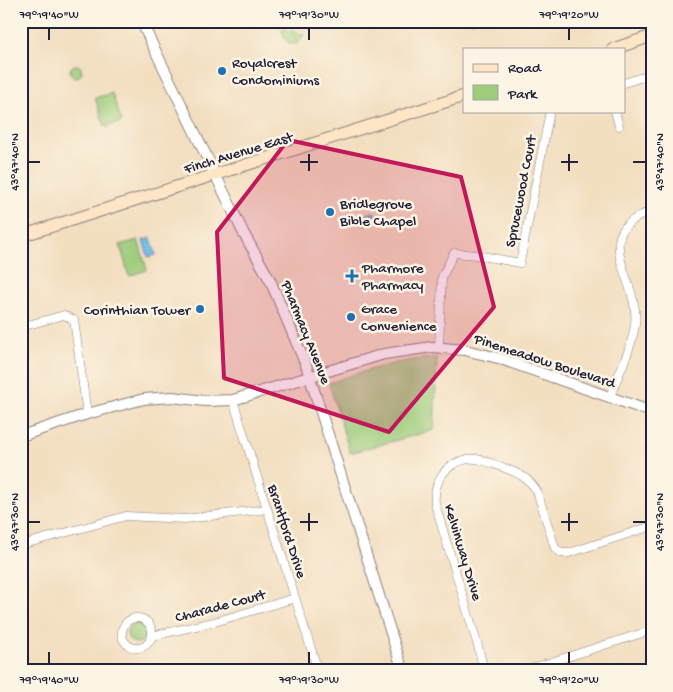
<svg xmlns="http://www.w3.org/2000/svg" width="673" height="692" font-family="'Gochi Hand',sans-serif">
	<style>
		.green { fill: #9dcc7b; stroke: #60775b }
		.water { fill: #6ebde9; stroke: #487092 }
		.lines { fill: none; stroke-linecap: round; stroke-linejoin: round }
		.minor-casing { stroke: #8a807e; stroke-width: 9 }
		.tertiary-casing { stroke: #8a807e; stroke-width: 12 }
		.secondary-casing { stroke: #8a807e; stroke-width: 13 }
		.minor { stroke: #fff; stroke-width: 8 }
		.tertiary { stroke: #fff; stroke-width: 10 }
		.secondary { stroke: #fde5c5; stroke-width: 11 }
		.marked { fill: #c2185b; fill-opacity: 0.2; stroke: #c2185b; stroke-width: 4; stroke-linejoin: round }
		.ticks { fill: none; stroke: #22223b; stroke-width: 2 }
		.poi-dot { fill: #1f6fb2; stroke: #fcf5e5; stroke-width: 2 }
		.labels { text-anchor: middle; stroke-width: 5; stroke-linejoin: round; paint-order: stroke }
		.poi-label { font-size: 15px; fill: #22223b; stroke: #fcf5e5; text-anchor: start }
		.street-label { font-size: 15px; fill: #22223b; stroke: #fcf5e5 }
		.neatline { fill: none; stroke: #22223b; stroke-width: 2 }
		.ticks-label { font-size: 12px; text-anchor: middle; fill: #22223b }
	</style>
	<rect width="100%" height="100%" fill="#fcf5e5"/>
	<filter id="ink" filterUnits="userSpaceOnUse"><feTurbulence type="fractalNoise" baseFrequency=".02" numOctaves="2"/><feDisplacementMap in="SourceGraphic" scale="10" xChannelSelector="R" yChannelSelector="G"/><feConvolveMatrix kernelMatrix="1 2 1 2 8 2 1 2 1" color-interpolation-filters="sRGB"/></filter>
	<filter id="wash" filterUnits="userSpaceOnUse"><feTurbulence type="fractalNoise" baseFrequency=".0096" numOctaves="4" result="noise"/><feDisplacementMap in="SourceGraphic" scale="20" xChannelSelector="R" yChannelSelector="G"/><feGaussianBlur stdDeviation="1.12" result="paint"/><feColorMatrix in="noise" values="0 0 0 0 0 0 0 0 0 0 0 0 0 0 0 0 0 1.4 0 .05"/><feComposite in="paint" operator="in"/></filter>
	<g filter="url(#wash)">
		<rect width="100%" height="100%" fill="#f3dec0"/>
		<g class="green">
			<path d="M281,28L304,35L297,44C285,45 285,38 281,28Z"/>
			<circle cx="76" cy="71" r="6"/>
			<polygon points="112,93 122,122 105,127 95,98"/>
			<polygon points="138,240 147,270 129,276 120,245"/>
			<path d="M437,358L434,430L350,453L329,383C365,371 399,359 437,358Z"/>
			<circle cx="137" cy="633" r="10"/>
		</g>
		<g class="water">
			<polygon points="374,212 377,220 363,225 360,216"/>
			<polygon points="151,238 156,255 148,257 143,240"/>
		</g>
	</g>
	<g filter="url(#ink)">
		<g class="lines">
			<defs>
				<g id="minor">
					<polyline points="465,21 473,23 480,21"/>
					<polyline points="624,83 652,74"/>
					<polyline points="615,111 619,126"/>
					<polyline points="21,327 64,315 74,320 87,414"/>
					<polyline points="439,346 442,277 454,253 477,255 520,263 550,111"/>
					<path d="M610,397C618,374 632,349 635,324C641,281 585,233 652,211"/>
					<polyline points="233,400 318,671"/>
					<polyline points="652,458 652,501"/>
					<polyline points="21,545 126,516 185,519 267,509"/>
					<circle cx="137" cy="633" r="15"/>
					<polyline points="152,636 218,621 295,598"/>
					<polyline points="21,659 25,671"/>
					<path d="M484,671L478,646L435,504C433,482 445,463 468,459C479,457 492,464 502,467C517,473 528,477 537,491L555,548L561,553H569L652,526"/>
					<polyline points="523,671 652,630"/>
				</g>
				<g id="tertiary">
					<polyline points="141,21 244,234 270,280 306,365 403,671"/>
					<polyline points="21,436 87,414 144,399 172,397 205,401 233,400 384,354 432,347 465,350 498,358 652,412"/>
				</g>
				<g id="secondary">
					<polyline points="613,49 652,36"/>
					<polyline points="21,236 464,96"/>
				</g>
			</defs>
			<use href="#minor" class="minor-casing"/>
			<use href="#tertiary" class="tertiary-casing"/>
			<use href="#secondary" class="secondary-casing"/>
			<use href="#minor" class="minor"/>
			<use href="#tertiary" class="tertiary"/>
			<use href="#secondary" class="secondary"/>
		</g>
	</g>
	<path class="marked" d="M288,140L461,177L494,307L389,432L224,378L217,232Z"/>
	<path class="ticks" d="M49,28V40M309,28V40M569,28V40M309,154V171M569,154V171M28,162H40M300,162H318M561,162H578M633,162H646M309,513V531M569,513V531M28,522H40M300,522H318M561,522H578M633,522H646M49,652V664M309,652V664M569,652V664"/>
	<g class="poi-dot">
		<circle cx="222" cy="71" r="5"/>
		<circle cx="330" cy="212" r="5"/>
		<path d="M349.5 268.5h5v5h5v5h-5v5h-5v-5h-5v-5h5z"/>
		<circle cx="200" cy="309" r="5"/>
		<circle cx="351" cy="317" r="5"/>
	</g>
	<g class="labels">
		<g class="poi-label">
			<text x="232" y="67">Royalcrest<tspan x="232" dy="17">Condominiums</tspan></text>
			<text x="340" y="208">Bridlegrove<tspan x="340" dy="17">Bible Chapel</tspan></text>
			<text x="362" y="272">Pharmore<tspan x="362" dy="17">Pharmacy</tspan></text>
			<text x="361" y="313">Grace<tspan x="361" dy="17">Convenience</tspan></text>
			<text x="190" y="314" text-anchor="end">Corinthian Tower</text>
		</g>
		<g class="street-label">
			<text transform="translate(238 152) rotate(-17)" y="5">Finch Avenue East</text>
			<text transform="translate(520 191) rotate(-79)" y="5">Sprucewood Court</text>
			<text transform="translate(307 332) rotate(68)" y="5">Pharmacy Avenue</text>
			<text transform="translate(545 360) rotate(18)" y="5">Pinemeadow Boulevard</text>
			<text transform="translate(288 531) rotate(72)" y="5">Brantford Drive</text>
			<text transform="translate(464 552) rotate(73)" y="5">Kelvinway Drive</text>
			<text transform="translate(220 605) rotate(-15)" y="5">Charade Court</text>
		</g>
	</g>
	<rect width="673" height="692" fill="none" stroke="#fcf5e5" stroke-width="55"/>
	<rect x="463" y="48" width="162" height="65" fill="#fcf5e5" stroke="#a5a1a1"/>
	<rect x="473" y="64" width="25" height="8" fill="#fde5c5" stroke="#a5a1a1"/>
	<text x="508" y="72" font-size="15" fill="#22223b">Road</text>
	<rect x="473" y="85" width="25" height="15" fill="#9dcc7b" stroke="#a5a1a1"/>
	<text x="508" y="98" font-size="15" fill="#22223b">Park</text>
	<rect x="28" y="28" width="618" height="636" class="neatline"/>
	<g class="ticks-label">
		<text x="49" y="18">79°19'40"W</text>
		<text x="309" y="18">79°19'30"W</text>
		<text x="569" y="18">79°19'20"W</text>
		<text transform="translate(14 162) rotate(-90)" y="4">43°47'40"N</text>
		<text transform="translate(659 162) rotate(-90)" y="4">43°47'40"N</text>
		<text transform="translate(14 522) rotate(-90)" y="4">43°47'30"N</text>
		<text transform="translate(659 522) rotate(-90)" y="4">43°47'30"N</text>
		<text x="49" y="683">79°19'40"W</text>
		<text x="309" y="683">79°19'30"W</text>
		<text x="569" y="683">79°19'20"W</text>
	</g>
</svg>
